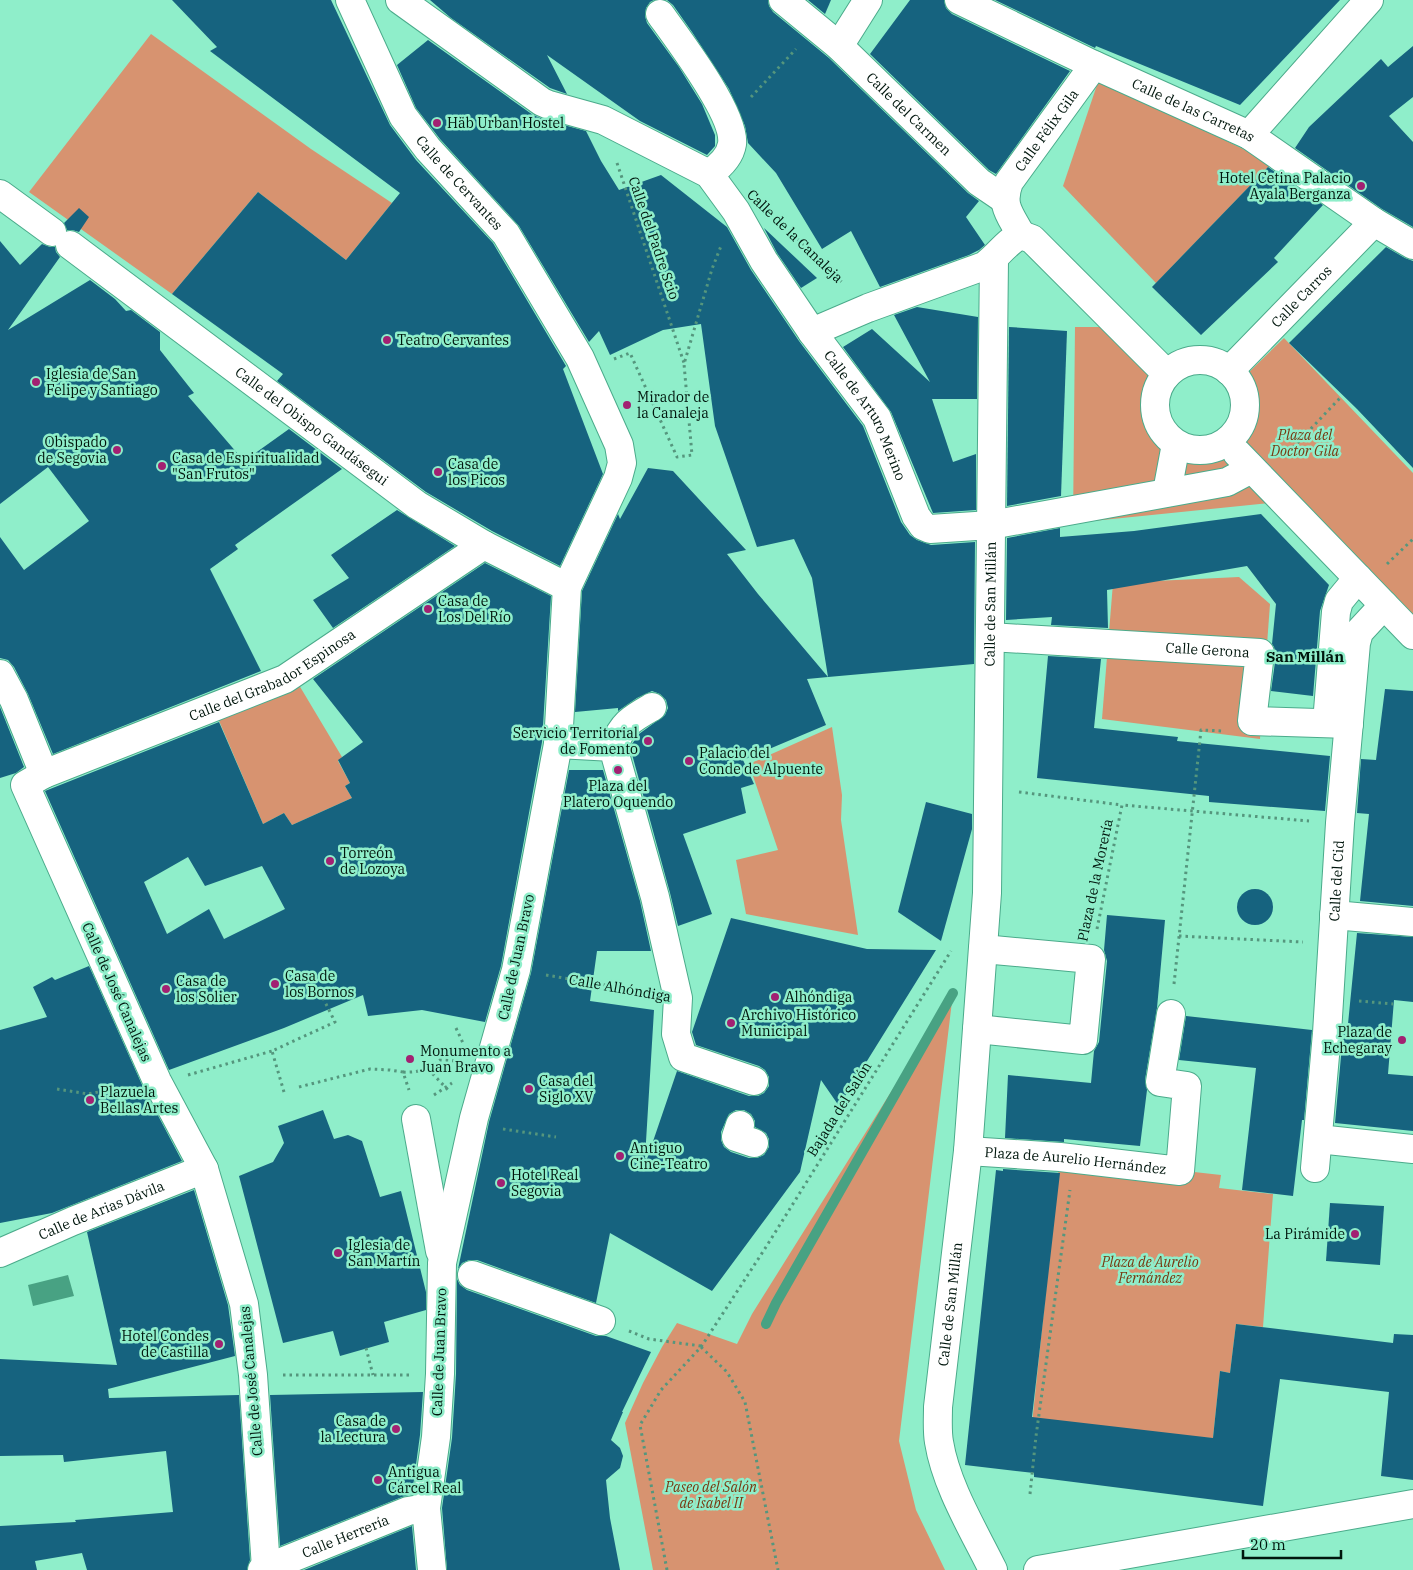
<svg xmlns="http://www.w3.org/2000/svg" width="1413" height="1570" font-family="'IBM Plex Serif',serif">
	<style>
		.green { fill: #d79370 }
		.water { fill: #48a283 }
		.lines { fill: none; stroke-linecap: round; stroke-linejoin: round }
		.stream { stroke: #48a283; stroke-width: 10 }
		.building { fill: #16637f; fill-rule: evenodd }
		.minor-casing { stroke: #4bab8b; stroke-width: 30 }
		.path { stroke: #55967d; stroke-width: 3; stroke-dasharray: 2.5 4; stroke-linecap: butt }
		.minor { stroke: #fff; stroke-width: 28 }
		.poi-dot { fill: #a22172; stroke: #8feeca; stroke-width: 2 }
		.labels { text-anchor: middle; stroke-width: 5; stroke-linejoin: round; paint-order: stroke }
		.street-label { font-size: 14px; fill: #00160d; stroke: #8feeca }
		.poi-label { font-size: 14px; fill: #00160d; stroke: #8feeca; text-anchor: start }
		.park-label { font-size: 14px; font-style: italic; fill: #783810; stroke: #8feeca }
		.neighbourhood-label { font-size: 15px; font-weight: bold; fill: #00160d; stroke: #8feeca }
	</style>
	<rect width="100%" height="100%" fill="#8feeca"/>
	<g class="green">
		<polygon points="151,34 311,149 392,203 346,260 258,192 172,294 29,192"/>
		<polygon points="1099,79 1272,163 1156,283 1063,186"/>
		<polygon points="1075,327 1106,327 1152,374 1145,389 1146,413 1156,440 1181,459 1208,461 1224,455 1246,437 1255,413 1254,393 1248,373 1284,338 1413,473 1413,620 1299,500 1073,523"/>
		<polygon points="1239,577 1270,604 1260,739 1102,719 1113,583"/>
		<polygon points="299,685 342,757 338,761 350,783 345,786 352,798 292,825 284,813 263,824 217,716"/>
		<polygon points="832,727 842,795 841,820 858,935 746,914 736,860 778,850 749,764"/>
		<polygon points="953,993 899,1441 916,1510 945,1570 653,1570 625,1423 643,1383 662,1347 677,1323 737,1344 752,1314"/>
		<polygon points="1060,1157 1221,1175 1219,1188 1273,1194 1263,1327 1236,1324 1230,1373 1220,1371 1213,1438 1031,1433"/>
	</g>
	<polygon class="water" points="68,1275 74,1296 33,1306 28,1285"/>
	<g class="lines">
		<polyline class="stream" points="766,1324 776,1303 953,993"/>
	</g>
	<g class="building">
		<polygon points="172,0 331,0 390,125 416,160 493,243 566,366 563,369 603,474 560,566 492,531 426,492 277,381 283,374 172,294 258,192 346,260 400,193 210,51 217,47"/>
		<polygon points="430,0 654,0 650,2 646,8 645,16 647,23 679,67 702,104 715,135 715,146 707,155 640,121 547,55 567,94 550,88 451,18"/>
		<polygon points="667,0 768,0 769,6 773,12 829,58 968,193 979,201 966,217 985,245 979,250 969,255 880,287 851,231 822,249 776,173 748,143 745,126 729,89 692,32 673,5"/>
		<polygon points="808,0 831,0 825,14"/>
		<polygon points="910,0 944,0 946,8 952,14 1070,71 996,174 989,170 870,54"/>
		<polygon points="995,0 1340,0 1240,105 1096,46 1095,48"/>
		<polygon points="428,40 533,115 545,120 586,131 601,161 619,190 661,175 727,227 751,270 799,341 863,426 901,522 910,535 917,540 931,545 975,542 974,664 828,677 812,578 794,539 757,547 715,426 701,324 663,330 610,355 599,331 589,342 519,226 440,139 416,108 397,65"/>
		<polygon points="1413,46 1413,97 1389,116 1413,142 1413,227 1382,209 1295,148 1309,127 1381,59 1388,67"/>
		<polygon points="1268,167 1323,205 1274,258 1278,262 1201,335 1152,287"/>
		<polygon points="79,208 89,217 79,232 72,230 67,230 64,223"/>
		<polygon points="764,228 817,278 801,288 777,253"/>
		<polygon points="0,241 20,265 42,244 50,247 55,247 56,252 60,257 8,330 90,280 115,299 126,311 131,310 160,332 160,350 194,393 188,396 244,461 289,429 342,469 235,545 238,549 210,569 261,671 53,754 28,694 14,667 8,660 0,658 0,537 24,570 89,521 48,467 0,504"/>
		<polygon points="1386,247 1405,258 1413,261 1413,468 1357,409 1289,343"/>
		<polygon points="917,307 978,317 977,399 932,399 953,462 976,454 976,510 933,513 891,412 843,347 872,329 930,382 894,315"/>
		<polygon points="1009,327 1067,331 1061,496 1007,506"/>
		<polygon points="648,468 673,471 746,550 727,554 758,594 828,677 807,679 826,725 743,760 754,784 741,788 746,813 683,834 712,914 678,926 670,893 630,747 639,734 665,715 668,708 666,700 660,694 652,691 637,698 618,711 618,708 575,712 582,591 618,514 620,519"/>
		<polygon points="397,510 455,546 333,628 313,600 349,578 331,555"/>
		<polygon points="1261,514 1329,585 1320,611 1313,696 1271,691 1276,655 1274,647 1272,644 1276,604 1247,566 1107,590 1108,628 1051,625 1052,617 1006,620 1007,538 1060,528 1060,537 1134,531"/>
		<path d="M485,563L551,596L542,742L501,966L485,1022L422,1010L368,1016L363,995L284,1028L169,1070L45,791L219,722L263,824L284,813L292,825L352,798L345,786L350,783L338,760L363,742L313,679ZM188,857L205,886L262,866L285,909L224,939L209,909L167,934L144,882Z"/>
		<polygon points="1048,656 1101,659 1094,728 1178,737 1177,741 1330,756 1325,811 1209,802 1209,796 1037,778"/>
		<polygon points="1385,689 1413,691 1413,906 1360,901 1369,814 1357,813 1361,759 1376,760"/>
		<polygon points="0,707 24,767 16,773 0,778"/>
		<path d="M569,770H603L640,901L651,951H597L590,1001L654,1010L645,1158L647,1159L677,1071L749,1096H758L764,1093L769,1086V1077L765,1070L759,1066L696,1045L692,1032L731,918L867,949L936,950L839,1106L821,1080L800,1172L712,1291L610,1233L596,1303L477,1260H469L462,1263L458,1269L489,1122L531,973ZM736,1110H744L751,1114L755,1121V1127L766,1133L769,1139V1147L764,1155L757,1158H749L731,1152L724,1147L721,1140V1132L729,1114Z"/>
		<polygon points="926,802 972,814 972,829 941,941 898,912"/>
		<circle cx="1255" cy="907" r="18"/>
		<polygon points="1107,915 1165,920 1157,1008 1145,1080 1147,1090 1140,1146 1064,1139 1064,1142 1005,1138 1008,1075 1091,1083 1094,1051 1099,1042 1107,961 1104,950"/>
		<polygon points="1357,933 1413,937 1413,1002 1394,1000 1388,1074 1413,1076 1413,1131 1335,1123 1343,1034 1347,1034"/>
		<polygon points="89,966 143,1087 182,1161 52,1213 0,1223 0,1030 47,1017 33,987 52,977 55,980"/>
		<polygon points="1186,1016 1312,1030 1304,1120 1302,1120 1293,1196 1242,1190 1256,1068 1179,1060"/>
		<polygon points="323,1110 334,1139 348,1135 362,1141 380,1197 401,1191 426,1292 426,1310 384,1322 389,1342 340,1356 333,1331 283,1343 239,1176 273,1162 284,1143 278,1126"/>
		<polygon points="1003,1169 1060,1173 1032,1417 1213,1438 1220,1371 1230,1373 1236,1324 1393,1343 1394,1334 1413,1335 1413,1480 1381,1476 1389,1392 1280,1379 1263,1506 1034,1477 1034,1473 965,1465 996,1170 1003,1171"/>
		<polygon points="194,1190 228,1305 235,1356 108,1389 109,1398 239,1395 250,1560 247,1570 87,1570 82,1553 35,1561 37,1570 0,1570 0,1526 76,1522 75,1520 173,1512 166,1451 64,1462 63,1455 0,1456 0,1359 117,1365 87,1232"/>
		<polygon points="1330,1203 1384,1206 1380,1265 1326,1261"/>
		<polygon points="457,1279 460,1285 467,1290 596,1336 606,1336 651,1352 622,1412 623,1412 611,1440 620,1448 623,1456 620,1468 606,1480 610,1518 620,1570 447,1570 442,1508 452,1438 456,1374"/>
		<polygon points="423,1392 420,1435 412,1494 402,1497 280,1546 270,1395"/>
		<polygon points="412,1526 416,1570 304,1570"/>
	</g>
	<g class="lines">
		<defs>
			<g id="minor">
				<path id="s1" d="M350,0L403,116L428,149L506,234L580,358L619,445L622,463L618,478L567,587L558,744L516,970L474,1118L442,1263L440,1374L436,1437L426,1508L432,1570"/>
				<path id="s2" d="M400,0L542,102L549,105L603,120L709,174L736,211L764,261L812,332L877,418L916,516L923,526L930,529L991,525L1227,482L1242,474L1249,466"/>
				<path id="s3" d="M783,0L839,46L979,182L1004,199"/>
				<path id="s4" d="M959,0L1094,65L1249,135L1374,222L1413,245"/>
				<path d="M660,14C678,39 736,115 732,144C730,157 719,167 709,174"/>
				<polyline points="839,46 868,0"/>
				<polyline points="1249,135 1369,0"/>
				<polyline points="0,194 52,232"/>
				<path id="s5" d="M1021,235C1010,214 1000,206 1009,182L1094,65"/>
				<path id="s6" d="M70,245L417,505L484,545L567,587"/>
				<path d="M812,332L868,308L984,266C997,257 1007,241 1021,235L1032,239L1167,374"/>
				<circle cx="1200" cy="405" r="45"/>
				<path id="s7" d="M1229,371L1374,222"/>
				<polyline points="1237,453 1413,635"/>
				<polyline points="1167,492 1176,444"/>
				<path id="s8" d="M990,637L1260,653L1252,721L1349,724"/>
				<polyline points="0,674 14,700 44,774"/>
				<polyline points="1327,723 1336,612 1339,601 1358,578"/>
				<polyline points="558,744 613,747 655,897 678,998 676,1034 683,1057 754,1081"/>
				<path d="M613,747C623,723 631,719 652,707"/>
				<polyline points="1334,915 1413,922"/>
				<polyline points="977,1029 1083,1040 1091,959 983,949"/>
				<polyline points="416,1119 440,1251"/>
				<polyline points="740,1125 736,1137 754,1143"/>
				<polyline points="1318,1139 1413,1149"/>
				<path id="s9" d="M968,1151L1060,1157L1180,1171L1187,1086L1160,1082L1171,1014"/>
				<path id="s10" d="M1315,1168L1327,1033L1340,823L1356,643L1359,632L1384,605"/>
				<path id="s11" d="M0,1253L73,1221L204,1169"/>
				<polyline points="472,1275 601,1321"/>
				<path id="s12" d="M266,1568L253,1375L244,1304L204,1169L157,1081L25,785L44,774L285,679L484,545"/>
				<path id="s13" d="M262,1570L408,1511L426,1508"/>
				<path id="s14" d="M993,1570C974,1531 946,1486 939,1442C937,1431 938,1419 938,1407L968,1151L987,893L994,259"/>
				<polyline points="1038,1570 1413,1504"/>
			</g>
		</defs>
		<use href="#minor" class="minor-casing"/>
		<g class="path">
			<polyline points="751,97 796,49"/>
			<polyline points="617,163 684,363"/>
			<polyline points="779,221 844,284"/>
			<polyline points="614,359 630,353 677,457 692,455 684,364 712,269 721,246"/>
			<polyline points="1284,457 1340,398"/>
			<polyline points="1387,564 1413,539"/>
			<polyline points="1019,792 1122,805"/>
			<polyline points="1097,929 1122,805 1309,821"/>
			<polyline points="1179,936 1303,942"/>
			<polyline points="546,975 646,992"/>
			<polyline points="1174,984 1201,730 1223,731"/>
			<polyline points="1359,1001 1393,1004"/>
			<polyline points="456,1028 463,1043"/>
			<polyline points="428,1069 450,1092"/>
			<path d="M403,1072C418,1073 428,1069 440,1060L458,1061"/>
			<polyline points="188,1075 272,1051"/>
			<polyline points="299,1087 370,1069 390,1070 403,1072 409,1090"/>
			<polyline points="57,1089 88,1094 125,1087"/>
			<polyline points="284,1092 272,1051 335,1022 321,994"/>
			<polyline points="434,1095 452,1083"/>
			<polyline points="503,1129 556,1137"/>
			<polyline points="629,1331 649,1339 701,1346"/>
			<polyline points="701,1347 727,1372 745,1402 778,1570"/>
			<polyline points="366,1348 373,1375"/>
			<polyline points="283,1375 409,1375"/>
			<polyline points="1030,1494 1036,1436 1070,1190"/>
			<polyline points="667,1570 640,1425 661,1390 701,1347 766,1247 951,951"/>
		</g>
		<use href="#minor" class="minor"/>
	</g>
	<g class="poi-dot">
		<circle cx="437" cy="123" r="5"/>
		<circle cx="1361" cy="186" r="5"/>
		<circle cx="387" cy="340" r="5"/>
		<circle cx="36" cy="382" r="5"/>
		<circle cx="627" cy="405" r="5"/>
		<circle cx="117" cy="450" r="5"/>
		<circle cx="162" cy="466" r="5"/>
		<circle cx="438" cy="472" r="5"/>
		<circle cx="428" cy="609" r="5"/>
		<circle cx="648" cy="741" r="5"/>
		<circle cx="689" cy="761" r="5"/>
		<circle cx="618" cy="770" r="5"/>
		<circle cx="330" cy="861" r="5"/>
		<circle cx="275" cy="984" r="5"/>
		<circle cx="166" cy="989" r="5"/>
		<circle cx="775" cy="997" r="5"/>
		<circle cx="731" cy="1023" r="5"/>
		<circle cx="1402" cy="1040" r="5"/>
		<circle cx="410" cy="1059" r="5"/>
		<circle cx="529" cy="1089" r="5"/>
		<circle cx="90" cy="1100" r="5"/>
		<circle cx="620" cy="1156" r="5"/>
		<circle cx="501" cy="1183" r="5"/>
		<circle cx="1355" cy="1234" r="5"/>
		<circle cx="338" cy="1253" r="5"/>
		<circle cx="219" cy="1344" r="5"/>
		<circle cx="396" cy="1429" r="5"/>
		<circle cx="378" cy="1480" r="5"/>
	</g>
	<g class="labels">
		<g class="street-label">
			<text dy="5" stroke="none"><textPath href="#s4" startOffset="259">Calle de las Carretas</textPath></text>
			<text dy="5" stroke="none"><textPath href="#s3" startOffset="170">Calle del Carmen</textPath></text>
			<text dy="5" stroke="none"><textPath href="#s5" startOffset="121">Calle Félix Gila</textPath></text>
			<text dy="5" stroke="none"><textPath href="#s1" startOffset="215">Calle de Cervantes</textPath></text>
			<text transform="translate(795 236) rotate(44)" y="5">Calle de la Canaleja</text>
			<text transform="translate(654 238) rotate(71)" y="5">Calle del Padre Scio</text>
			<text dy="5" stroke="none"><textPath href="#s7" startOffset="104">Calle Carros</textPath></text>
			<text dy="5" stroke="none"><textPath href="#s2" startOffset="646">Calle de Arturo Merino</textPath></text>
			<text dy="5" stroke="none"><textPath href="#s6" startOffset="302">Calle del Obispo Gandásegui</textPath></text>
			<text dy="5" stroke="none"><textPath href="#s14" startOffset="980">Calle de San Millán</textPath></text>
			<text dy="5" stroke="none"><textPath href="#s8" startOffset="218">Calle Gerona</textPath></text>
			<text dy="5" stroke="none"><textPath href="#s12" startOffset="1101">Calle del Grabador Espinosa</textPath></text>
			<text transform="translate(1095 880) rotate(-78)" y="5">Plaza de la Morería</text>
			<text dy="5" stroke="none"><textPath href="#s10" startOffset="288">Calle del Cid</textPath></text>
			<text transform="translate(516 957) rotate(-78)" y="5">Calle de Juan Bravo</text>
			<text transform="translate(620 988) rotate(10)" y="5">Calle Alhóndiga</text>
			<text transform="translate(117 992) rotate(66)" y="5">Calle de José Canalejas</text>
			<text transform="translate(839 1109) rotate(-58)" y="5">Bajada del Salón</text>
			<text dy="5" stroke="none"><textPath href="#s9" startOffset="108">Plaza de Aurelio Hernández</textPath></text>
			<text dy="5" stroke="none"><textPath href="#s11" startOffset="110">Calle de Arias Dávila</textPath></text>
			<text dy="5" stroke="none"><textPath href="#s14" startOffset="278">Calle de San Millán</textPath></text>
			<text transform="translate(439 1352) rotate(-88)" y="5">Calle de Juan Bravo</text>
			<text transform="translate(251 1381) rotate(-95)" y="5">Calle de José Canalejas</text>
			<text dy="5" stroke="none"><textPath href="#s13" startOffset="90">Calle Herrería</textPath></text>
		</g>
		<g class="poi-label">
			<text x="447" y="128">Häb Urban Hostel</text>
			<text x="1351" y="183" text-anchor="end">Hotel Cetina Palacio<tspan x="1351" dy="16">Ayala Berganza</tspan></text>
			<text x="397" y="345">Teatro Cervantes</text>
			<text x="46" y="379">Iglesia de San<tspan x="46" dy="16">Felipe y Santiago</tspan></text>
			<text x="637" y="402">Mirador de<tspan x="637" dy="16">la Canaleja</tspan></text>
			<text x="107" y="447" text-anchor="end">Obispado<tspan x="107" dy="16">de Segovia</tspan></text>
			<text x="172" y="463">Casa de Espiritualidad<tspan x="172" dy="16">"San Frutos"</tspan></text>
			<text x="448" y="469">Casa de<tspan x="448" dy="16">los Picos</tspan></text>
			<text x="438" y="606">Casa de<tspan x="438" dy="16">Los Del Río</tspan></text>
			<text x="638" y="738" text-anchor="end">Servicio Territorial<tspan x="638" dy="16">de Fomento</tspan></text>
			<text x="699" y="758">Palacio del<tspan x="699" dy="16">Conde de Alpuente</tspan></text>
			<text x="618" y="791" text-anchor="middle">Plaza del<tspan x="618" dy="16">Platero Oquendo</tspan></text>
			<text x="340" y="858">Torreón<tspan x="340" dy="16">de Lozoya</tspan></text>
			<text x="285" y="981">Casa de<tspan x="285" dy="16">los Bornos</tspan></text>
			<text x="176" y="986">Casa de<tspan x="176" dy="16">los Solier</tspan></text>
			<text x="785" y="1002">Alhóndiga</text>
			<text x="741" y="1020">Archivo Histórico<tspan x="741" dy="16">Municipal</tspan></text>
			<text x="1392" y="1037" text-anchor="end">Plaza de<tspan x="1392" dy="16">Echegaray</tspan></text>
			<text x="420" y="1056">Monumento a<tspan x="420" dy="16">Juan Bravo</tspan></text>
			<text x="539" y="1086">Casa del<tspan x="539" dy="16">Siglo XV</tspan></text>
			<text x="100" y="1097">Plazuela<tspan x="100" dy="16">Bellas Artes</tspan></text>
			<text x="630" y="1153">Antiguo<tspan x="630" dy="16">Cine-Teatro</tspan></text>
			<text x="511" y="1180">Hotel Real<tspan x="511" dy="16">Segovia</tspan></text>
			<text x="1345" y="1239" text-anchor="end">La Pirámide</text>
			<text x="348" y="1250">Iglesia de<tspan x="348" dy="16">San Martín</tspan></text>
			<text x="209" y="1341" text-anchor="end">Hotel Condes<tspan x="209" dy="16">de Castilla</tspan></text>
			<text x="386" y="1426" text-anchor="end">Casa de<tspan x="386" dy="16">la Lectura</tspan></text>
			<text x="388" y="1477">Antigua<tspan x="388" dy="16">Cárcel Real</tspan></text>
		</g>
		<g class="park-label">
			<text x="1305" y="440">Plaza del<tspan x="1305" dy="16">Doctor Gila</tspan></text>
			<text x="1150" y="1267">Plaza de Aurelio<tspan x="1150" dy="16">Fernández</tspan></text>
			<text x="711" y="1492">Paseo del Salón<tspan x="711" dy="16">de Isabel II</tspan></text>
		</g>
		<g class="neighbourhood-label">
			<text x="1305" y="662">San Millán</text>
		</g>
	</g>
	<path d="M1243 1550v8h98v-8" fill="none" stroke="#00160d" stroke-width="2.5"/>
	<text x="1250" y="1550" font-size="15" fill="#00160d" stroke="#8feeca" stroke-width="4" paint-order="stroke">20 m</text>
</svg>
